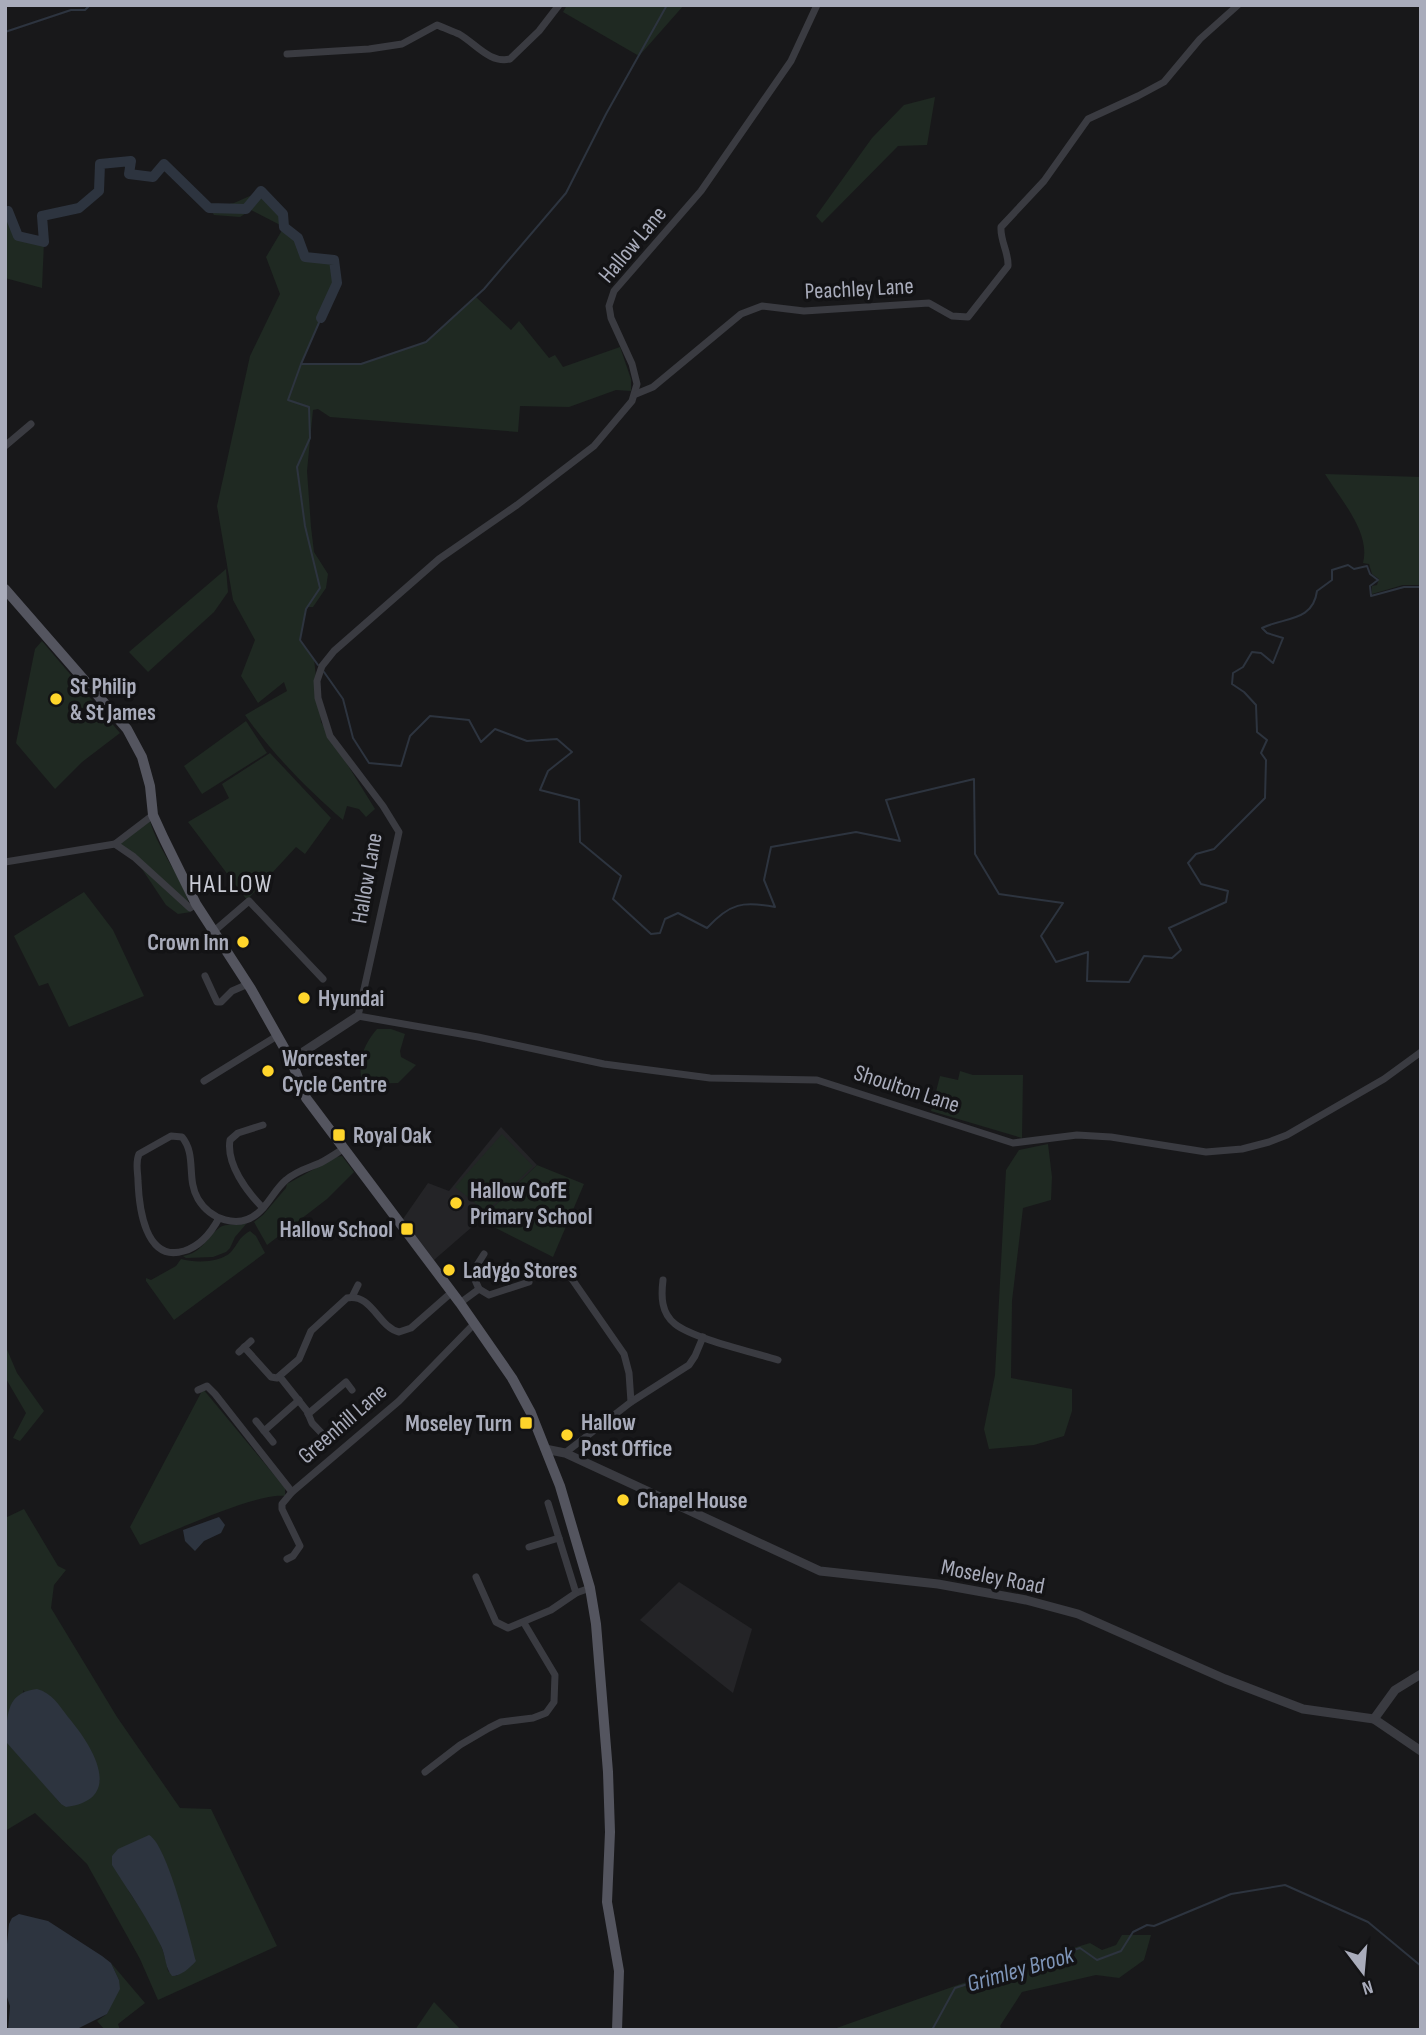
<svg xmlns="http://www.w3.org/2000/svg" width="1426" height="2035" font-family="'Sofia Sans Condensed',sans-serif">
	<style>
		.built { fill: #242427 }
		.green { fill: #1f2922; fill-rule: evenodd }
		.water { fill: #2d343f }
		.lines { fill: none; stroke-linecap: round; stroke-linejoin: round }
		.stream { stroke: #2d343f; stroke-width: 2 }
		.river { stroke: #2d343f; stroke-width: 10 }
		.minor { stroke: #3a3b41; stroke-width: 7 }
		.tertiary { stroke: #3a3b41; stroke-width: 9 }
		.primary { stroke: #54555f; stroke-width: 10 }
		.poi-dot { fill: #ffd52b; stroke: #131315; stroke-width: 2.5 }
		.labels { text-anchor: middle; stroke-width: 7; stroke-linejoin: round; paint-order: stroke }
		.street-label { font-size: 23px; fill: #a9acbb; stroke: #131315 }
		.poi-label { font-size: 23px; font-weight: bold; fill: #a9acbb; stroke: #131315; text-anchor: start }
		.water-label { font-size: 24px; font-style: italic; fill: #7e95b8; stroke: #131315 }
		.quarter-label { font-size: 26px; letter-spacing: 2px; fill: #caccd6; stroke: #131315 }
	</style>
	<rect width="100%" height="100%" fill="#18181a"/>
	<g class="built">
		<polygon points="501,1127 537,1165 480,1220 434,1260 403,1219 428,1183 449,1191"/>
		<polygon points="679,1582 752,1629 733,1693 640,1620"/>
	</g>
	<g class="green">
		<polygon points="567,5 684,5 639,56 563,12"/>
		<polygon points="935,97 927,145 898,146 822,223 816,216 872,138 904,105"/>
		<path d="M261,191L283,214L284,227L298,238L305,257L334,260L337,283L301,364H361L426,342L476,297L511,330L519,321L549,358L555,355L563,367L620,347L631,379V391L616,390L569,407L520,406L518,432L330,417L318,409L313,410L307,471L311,527L314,552L328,574L326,588L313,607H307L300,640L314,659L321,722L375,809L366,817L359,809L347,806L343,820C308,790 271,752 245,715L287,691L284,682L258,703L241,676L255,640L233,600L217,506L250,356L280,294L266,257L284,227L251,210L240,217L214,215L209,208L234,203Z"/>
		<polygon points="8,208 18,236 44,242 42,288 5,278 5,210"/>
		<path d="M1325,474L1421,477V585H1403L1372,594V586L1377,585L1379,579L1372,574L1369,564L1363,563C1371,532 1340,499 1325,474Z"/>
		<polygon points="226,569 228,592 214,612 148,672 129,652"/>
		<polygon points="42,641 120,733 82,762 55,789 16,743 35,649"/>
		<polygon points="246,721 267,753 202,794 184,766"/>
		<polygon points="270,753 331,818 305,854 296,847 247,900 188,822 229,798 222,784"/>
		<path d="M150,821C159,853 185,879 191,912L178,914L166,905L134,857L115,844Z"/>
		<polygon points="84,892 113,930 144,996 69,1027 48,983 39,986 14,936"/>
		<path d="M377,1029H391L405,1034L400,1051L401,1057L416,1065L398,1083L362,1084C358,1061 362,1047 377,1029Z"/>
		<polygon points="960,1071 973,1075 1023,1075 1022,1138 931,1111 940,1076 958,1080"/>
		<polygon points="502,1134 533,1166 486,1212 455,1187"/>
		<polygon points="1048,1144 1052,1177 1051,1200 1023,1208 1012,1301 1011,1378 1072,1389 1072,1411 1064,1436 1034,1445 989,1449 984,1429 995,1375 1006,1170 1019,1150"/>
		<polygon points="342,1156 354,1172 327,1199 267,1245 254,1222 263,1215 286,1188 287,1184 336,1157"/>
		<polygon points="537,1165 584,1184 553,1257 480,1220"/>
		<path d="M247,1223L235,1237L230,1248L226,1252L213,1257L186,1258L183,1256C202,1253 206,1238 219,1228C226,1222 238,1227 247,1223Z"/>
		<path d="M250,1231L256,1236L265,1253L174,1320L146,1281V1278L151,1280L176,1266L181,1259C195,1263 220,1263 231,1252C239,1243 238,1238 250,1231Z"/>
		<polygon points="5,1345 17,1373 44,1411 20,1441 13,1438 26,1413 5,1377"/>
		<path d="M203,1389L285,1488V1496C257,1492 169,1533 140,1545L130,1527Z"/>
		<path d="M24,1509L58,1566L66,1570L54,1585L51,1608L117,1717L180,1808L211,1809L277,1946L158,2000L140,1959L87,1864L35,1813L5,1831V1518ZM23,1690L100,1781L61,1804L35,1773ZM128,1890L195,1961L190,1967L176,1976L168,1971C164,1941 145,1916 128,1890Z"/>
		<polygon points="1122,1935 1151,1935 1144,1960 1119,1978 1096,1975 1022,1992 1000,2026 1002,2030 831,2030 1000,1970 1090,1943 1102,1950 1116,1945"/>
		<polygon points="111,1963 145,2003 118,2024 120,2030 105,2030 97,2021 107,2014 119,1980"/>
		<polygon points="434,2002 461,2030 415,2030"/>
	</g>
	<g class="water">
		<polygon points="219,1517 225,1525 221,1533 204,1541 195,1551 185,1541 183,1530"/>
		<path d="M37,1689C52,1693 59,1705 68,1717C91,1744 127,1799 66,1807L61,1804L7,1743C6,1717 6,1692 37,1689Z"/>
		<path d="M149,1835C167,1844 190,1938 196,1961C190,1968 181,1976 172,1976C165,1968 166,1956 161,1946C147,1917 129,1892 112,1865V1856L118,1849Z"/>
		<polygon points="19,1914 48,1921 102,1956 111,1963 119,1980 120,1989 107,2014 75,2030 8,2030 10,2006 5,1991 6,1954 9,1924 12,1918"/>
	</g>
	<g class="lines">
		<g class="stream">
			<polyline points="5,32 71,10 85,10 90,5"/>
			<polyline points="302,364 361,364 426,342 484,289 566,193 606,114 667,5"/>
			<polyline points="318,665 300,640 306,609 320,588 305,526 297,467 310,438 309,407 288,400 301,364 321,318"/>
			<path d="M324,672L343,699L353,738L369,763L401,766L410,736L430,716L469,720L481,742L495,729L527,741L557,739L572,752L548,771L540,790L579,800L580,842L621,876L613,899L651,934L660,933L665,919L678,913L707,928C730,903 743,901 775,907L764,880L771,847L856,832L900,841L886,800L974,779L975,854L999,894L1063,903L1041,936L1056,962L1088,952L1087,981L1129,982L1144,956L1172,958L1181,950L1169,928L1226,902L1228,891L1201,884L1188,863L1196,854L1214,849L1265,798L1266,760L1261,753L1267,740L1257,732L1256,705L1244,692L1232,684L1233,673L1243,667L1252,652L1261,653L1273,663L1283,638L1267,633L1262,628C1284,617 1313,622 1317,591L1332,580V570L1348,565L1354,569L1367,566L1370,574L1378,580L1370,586L1371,596L1404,587H1421"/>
			<polyline points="932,2030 955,1988 1080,1948 1097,1960 1121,1951 1133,1932 1147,1925 1154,1926 1231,1894 1285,1885 1368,1922 1421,1966"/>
		</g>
		<polyline class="river" points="5,213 8,211 18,236 44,242 42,216 79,208 99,191 100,164 131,161 129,174 153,177 164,164 209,208 246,209 261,191 283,214 284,227 298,238 305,257 334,260 337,283 321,318"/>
		<g class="minor">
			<polyline points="817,5 791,61 701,191 614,291 609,306 611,318 632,364 637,384 632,401 594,446 517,505 439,559 334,651 322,666 317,681 318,698 330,736 383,806 399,832 358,1016 478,1037 604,1064 710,1078 817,1080 1013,1143 1077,1135 1111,1137 1206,1152 1242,1149 1269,1142 1287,1135 1384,1079 1421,1052"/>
			<path d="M287,54L369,49L402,44L437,25C444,28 452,31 459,34C475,43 490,64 510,59L539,31L559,5"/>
			<path d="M636,394L653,387L741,314L762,306L804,311L929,303L952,316L968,317L1008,266C1009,253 1000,241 1001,227L1044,181L1088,119L1138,96L1164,82L1200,39L1238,5"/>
			<polyline points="5,446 31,424"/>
			<polyline points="115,844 134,857 190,908 196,904"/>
			<polyline points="5,862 115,844 153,815"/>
			<polyline points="213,932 249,901 323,979"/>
			<polyline points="205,976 217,1002 221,1002 232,991 248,984"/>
			<polyline points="204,1081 277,1036"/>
			<path d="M263,1125L238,1133L230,1140C226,1164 247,1192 263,1208"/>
			<path d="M219,1218C211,1233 201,1246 184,1251C145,1263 139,1207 138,1181C138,1172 135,1163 139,1154L171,1136L182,1137C197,1155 186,1179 198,1199C210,1219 238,1230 258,1213C269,1204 275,1189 286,1180C296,1171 308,1168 320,1163C328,1159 335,1154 343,1149"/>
			<polyline points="565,1269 624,1354 629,1373 631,1402 565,1453"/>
			<path d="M663,1280C661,1296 661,1313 675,1324C694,1339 753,1352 778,1360"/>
			<polyline points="479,1289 472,1273 484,1254"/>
			<polyline points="352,1297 358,1285"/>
			<polyline points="460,1303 479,1289 489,1295 529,1282"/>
			<path d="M244,1347L271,1377L277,1378L299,1359L311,1331L347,1298C372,1293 378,1327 399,1332L411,1328L452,1292"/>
			<polyline points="239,1352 251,1341"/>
			<polyline points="280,1377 307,1411 312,1423 329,1441"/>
			<polyline points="198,1390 207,1386 215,1394 292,1492"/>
			<polyline points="631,1402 689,1365 695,1356 703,1337"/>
			<polyline points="308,1414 346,1382 352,1390"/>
			<polyline points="256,1421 273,1442"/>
			<polyline points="264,1431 299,1400"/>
			<polyline points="548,1503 576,1593 590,1588"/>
			<polyline points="529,1547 559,1538"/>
			<polyline points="287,1559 293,1556 300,1546 282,1509 282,1504 292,1492 399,1401 474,1324"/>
			<polyline points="476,1577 496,1622 508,1628 551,1610 576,1593"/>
			<polyline points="425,1772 460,1745 489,1728 501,1722 533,1718 546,1713 554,1702 555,1675 524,1623"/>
		</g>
		<g class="tertiary">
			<polyline points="291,1060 358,1016"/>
			<polyline points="545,1449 565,1453 820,1571 938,1584 1026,1600 1078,1614 1225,1679 1303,1709 1374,1719 1421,1751"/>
			<polyline points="1374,1719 1395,1690 1421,1674"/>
		</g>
		<polyline class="primary" points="5,589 127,729 142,757 150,786 153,815 164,839 196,904 251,989 291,1060 306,1098 460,1303 512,1378 531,1413 560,1486 590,1588 596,1624 608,1772 610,1832 607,1902 619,1971 617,2030"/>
	</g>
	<g class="poi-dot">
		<circle cx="56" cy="699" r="7"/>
		<circle cx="243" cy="942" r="7"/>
		<circle cx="304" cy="998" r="7"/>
		<circle cx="268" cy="1071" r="7"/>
		<rect x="332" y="1128" width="14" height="14" rx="3.5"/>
		<circle cx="456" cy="1203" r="7"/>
		<rect x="400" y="1222" width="14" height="14" rx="3.5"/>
		<circle cx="449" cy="1270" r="7"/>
		<rect x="519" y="1416" width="14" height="14" rx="3.5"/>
		<circle cx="567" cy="1435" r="7"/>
		<circle cx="623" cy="1500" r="7"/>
	</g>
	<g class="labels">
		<g class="street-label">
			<text transform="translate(632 244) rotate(-50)" y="8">Hallow Lane</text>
			<text transform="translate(859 288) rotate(-3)" y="8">Peachley Lane</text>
			<text transform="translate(366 878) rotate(-80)" y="8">Hallow Lane</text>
			<text transform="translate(907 1088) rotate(18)" y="8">Shoulton Lane</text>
			<text transform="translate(342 1423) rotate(-41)" y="8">Greenhill Lane</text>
			<text transform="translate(993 1576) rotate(11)" y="8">Moseley Road</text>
		</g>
		<g class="poi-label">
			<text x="70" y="694">St Philip<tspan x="70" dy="26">&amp; St James</tspan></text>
			<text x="229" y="950" text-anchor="end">Crown Inn</text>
			<text x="318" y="1006">Hyundai</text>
			<text x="282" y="1066">Worcester<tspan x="282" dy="26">Cycle Centre</tspan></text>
			<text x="353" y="1143">Royal Oak</text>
			<text x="470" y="1198">Hallow CofE<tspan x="470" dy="26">Primary School</tspan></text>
			<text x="393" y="1237" text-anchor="end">Hallow School</text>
			<text x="463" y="1278">Ladygo Stores</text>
			<text x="581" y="1430">Hallow<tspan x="581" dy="26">Post Office</tspan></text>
			<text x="512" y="1431" text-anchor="end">Moseley Turn</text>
			<text x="637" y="1508">Chapel House</text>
		</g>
		<g class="water-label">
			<text transform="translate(1020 1969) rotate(-16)" y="8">Grimley Brook</text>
		</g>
		<g class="quarter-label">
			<text x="231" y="892">HALLOW</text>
		</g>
	</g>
	<rect width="1426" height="2035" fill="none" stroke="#a9acbb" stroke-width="14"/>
	<g transform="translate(1363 1972) rotate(164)" stroke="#131315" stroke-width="5" paint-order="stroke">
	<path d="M0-5L12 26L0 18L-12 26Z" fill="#a9acbb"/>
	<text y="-10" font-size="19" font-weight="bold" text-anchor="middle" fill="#a9acbb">N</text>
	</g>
</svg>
